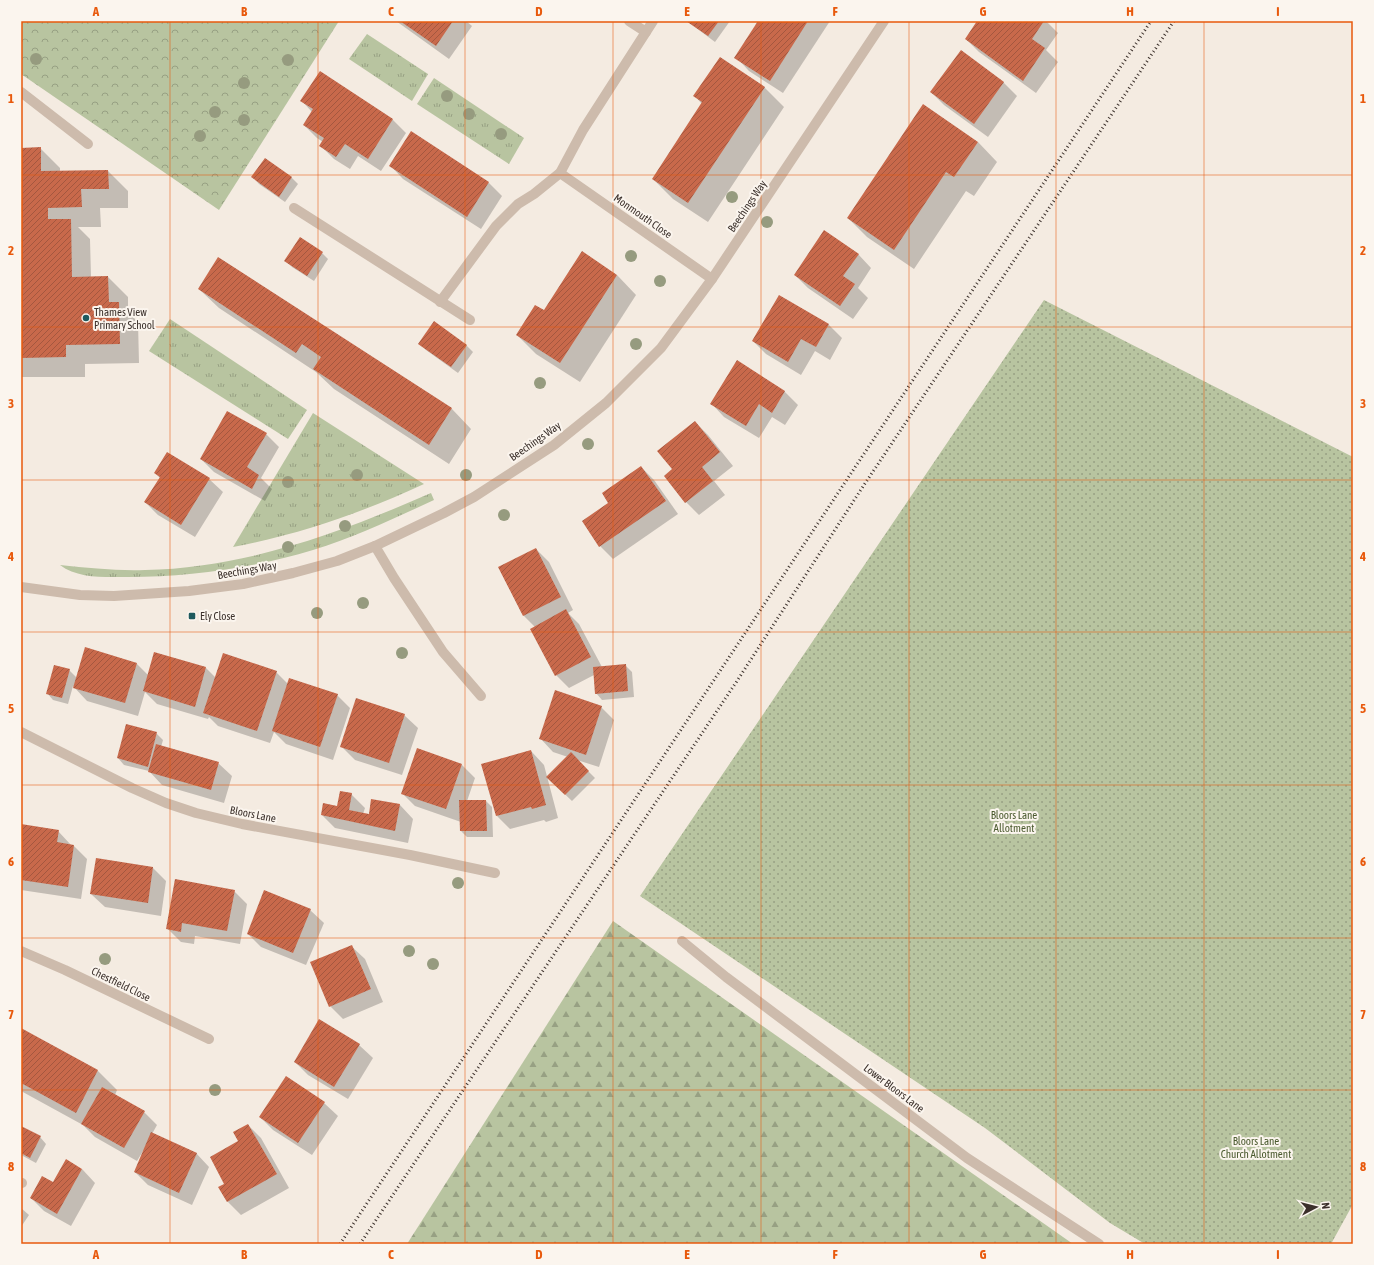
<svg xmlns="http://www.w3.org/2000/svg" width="1374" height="1265" font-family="'Asap Condensed',sans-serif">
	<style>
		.grass { fill: url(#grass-tufts) }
		.forest { fill: url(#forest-firs) }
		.park { fill: url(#park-crowns) }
		.garden { fill: url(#garden-dots) }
		.shadow { fill: #0003 }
		.building { fill: url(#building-hatch) }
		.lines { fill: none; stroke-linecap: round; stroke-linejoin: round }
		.minor { stroke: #cdbbac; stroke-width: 10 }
		.rail { stroke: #3b302b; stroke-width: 3; stroke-dasharray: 1 3; stroke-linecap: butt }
		.tree { fill: #969b7f }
		.grid { fill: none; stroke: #e8590c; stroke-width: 1; stroke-opacity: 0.55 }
		.poi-dot { fill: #1f5a5e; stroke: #fbf5ee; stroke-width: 1.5 }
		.labels { text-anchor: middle; stroke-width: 4; stroke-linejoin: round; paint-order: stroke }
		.street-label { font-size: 11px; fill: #3b302b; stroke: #fbf5ee }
		.poi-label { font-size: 11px; fill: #3b302b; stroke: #fbf5ee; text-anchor: start }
		.park-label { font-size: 11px; fill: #4a5a2e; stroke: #fbf5ee }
		.neatline { fill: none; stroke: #e8590c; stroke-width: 1.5 }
		.grid-label { font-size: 13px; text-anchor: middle; font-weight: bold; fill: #e8590c }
	</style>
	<defs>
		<pattern id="grass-tufts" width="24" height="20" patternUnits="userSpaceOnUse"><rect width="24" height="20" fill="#b8c4a0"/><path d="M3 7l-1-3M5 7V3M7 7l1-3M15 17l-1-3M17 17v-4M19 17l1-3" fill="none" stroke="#97a083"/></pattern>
		<pattern id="forest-firs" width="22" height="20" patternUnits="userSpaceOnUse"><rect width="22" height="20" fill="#b8c4a0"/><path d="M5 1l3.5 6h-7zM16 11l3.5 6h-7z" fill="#97a083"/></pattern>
		<pattern id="park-crowns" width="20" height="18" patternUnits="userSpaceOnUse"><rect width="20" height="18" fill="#b8c4a0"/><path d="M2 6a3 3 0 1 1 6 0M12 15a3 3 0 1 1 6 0" fill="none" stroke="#97a083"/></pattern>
		<pattern id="garden-dots" width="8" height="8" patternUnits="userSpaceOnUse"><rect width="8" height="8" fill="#b8c4a0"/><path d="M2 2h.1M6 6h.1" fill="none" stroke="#97a083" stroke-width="1.8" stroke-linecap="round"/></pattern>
		<pattern id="building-hatch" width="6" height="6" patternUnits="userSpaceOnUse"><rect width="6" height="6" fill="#c8694b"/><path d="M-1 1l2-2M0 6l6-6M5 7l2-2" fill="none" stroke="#a4573f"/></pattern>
	</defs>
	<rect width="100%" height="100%" fill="#f4ebe1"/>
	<g class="grass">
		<polygon points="367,34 428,74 412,101 349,59"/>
		<polygon points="434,78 524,138 509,164 417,104"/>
		<polygon points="170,319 307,410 288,439 149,351"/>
		<path d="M313,413L424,484C361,513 301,534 233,547Z"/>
		<path d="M431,493L434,500C395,518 355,537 313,550C254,568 190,577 128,577C106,577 78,579 60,565C89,568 117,571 145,570C245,568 340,533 431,493Z"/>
	</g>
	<polygon class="forest" points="613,921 1073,1244 407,1244"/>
	<polygon class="park" points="21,21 339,21 219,210 21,74"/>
	<polygon class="garden" points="1044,300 1353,457 1353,1204 1331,1244 1145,1244 1110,1223 985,1128 640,896"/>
	<g class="shadow">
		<polygon points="396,21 466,21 472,26 449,59"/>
		<polygon points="687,21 730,21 715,42"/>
		<polygon points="759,21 830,21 783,93 749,71 736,57"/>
		<polygon points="979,21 1046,21 1058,33 1046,50 1058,62 1036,93 979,52 966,39"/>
		<polygon points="961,51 1004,83 1017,96 988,137 944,105 931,92"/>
		<polygon points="320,73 393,120 406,133 381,171 358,156 350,169 334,159 321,146 323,142 317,138 304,125 312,112 302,101"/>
		<polygon points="764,87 784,107 708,222 673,199 653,179 702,104 695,96"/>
		<polygon points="411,133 489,183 502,196 481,229 403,179 390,165"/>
		<polygon points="978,142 997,162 974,196 966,191 914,269 867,237 848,218"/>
		<polygon points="40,148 60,168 60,172 108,171 128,191 128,208 100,208 101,227 78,227 90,239 91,277 108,277 128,297 128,312 138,322 139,363 85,364 85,377 21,377 21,149"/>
		<polygon points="265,159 292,178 298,184 285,202 259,184 253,177"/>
		<polygon points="322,253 328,259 314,281 292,267 286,261"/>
		<polygon points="858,254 871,268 858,288 868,298 853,319 808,288 795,275"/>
		<polygon points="219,258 452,409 471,429 449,464 334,389 316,372 219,308 199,289"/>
		<polygon points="617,275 636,295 580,382 536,354 517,335 544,312"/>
		<polygon points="779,296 829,325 842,338 830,360 815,351 801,375 766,354 753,341"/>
		<polygon points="420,344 466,345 473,352 458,373 426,350"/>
		<polygon points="784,391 798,405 785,425 772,417 759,438 724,417 711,403"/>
		<polygon points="695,422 708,435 733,466 714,481 725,495 699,515 686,502 673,469"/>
		<polygon points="266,434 279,447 261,478 272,489 265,501 214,472 201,459"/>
		<polygon points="167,453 209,479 223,492 195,537 158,515 145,502 160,478 155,473"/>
		<polygon points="641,467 654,480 678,514 613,559 600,546 609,503"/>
		<polygon points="536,549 549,562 573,610 568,613 579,624 602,667 625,665 632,672 634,697 602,700 596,693 594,675 569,688 556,675 535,627 524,616 500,568"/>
		<polygon points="136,663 148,675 206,668 216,678 276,672 288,684 337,695 350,708 333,760 286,744 274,732 270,743 218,726 209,717 208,719 157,704 145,692 138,716 87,701 73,686 68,704 53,700 47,693 69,670 77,678"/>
		<polygon points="601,707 614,720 599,767 577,760 595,778 572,801 547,777 568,757 553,752 540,738"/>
		<polygon points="404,715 418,728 402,775 355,760 341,746"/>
		<polygon points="156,733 163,740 161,747 218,763 232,776 224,803 162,785 149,771 124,765 118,758"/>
		<polygon points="531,751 544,765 558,818 546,822 544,820 510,829 497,816"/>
		<polygon points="462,765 475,778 467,801 486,801 492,807 493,837 467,837 461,831 461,822 415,806 402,793"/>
		<polygon points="351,794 365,808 363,814 369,816 372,800 400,805 413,819 408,843 335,828 322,815 338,807"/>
		<polygon points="21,825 58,831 71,845 73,845 87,859 81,899 21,890"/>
		<polygon points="97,859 153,868 166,881 161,916 105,907 91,894"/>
		<polygon points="234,891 247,904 240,944 195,936 194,944 181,942 168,929"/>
		<polygon points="310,910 324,923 306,965 261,947 248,934"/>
		<polygon points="351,946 365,959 383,1002 343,1019 330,1006"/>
		<polygon points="21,1029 98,1071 117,1090 115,1095 144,1112 157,1125 152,1134 196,1153 209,1167 192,1205 148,1185 135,1172 144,1151 143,1151 137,1161 95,1137 83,1125 21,1091"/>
		<polygon points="359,1045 373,1058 348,1099 308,1075 295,1062"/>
		<polygon points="286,1077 324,1103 338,1116 312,1155 273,1130 260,1117"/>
		<polygon points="248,1125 261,1138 289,1188 241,1215 228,1202 220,1187 226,1184 239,1142"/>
		<polygon points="21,1127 40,1137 46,1144 36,1163 21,1155"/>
		<polygon points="82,1169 95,1183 71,1226 44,1211 31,1198"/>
		<polygon points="21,1208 29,1215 21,1227"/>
	</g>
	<g class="building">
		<polygon points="400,21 453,21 436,46"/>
		<polygon points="686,21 719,21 708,36"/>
		<polygon points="758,21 808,21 770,81 734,58"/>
		<polygon points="977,21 1044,21 1032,39 1045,48 1023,81 965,39"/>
		<polygon points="961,50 1004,82 974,124 930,92"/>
		<polygon points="720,57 765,87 688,203 652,179 702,102 693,96"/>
		<polygon points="320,71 393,119 368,159 345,144 336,157 319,146 324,138 303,125 313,109 300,101"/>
		<polygon points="923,104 978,142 954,177 946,172 894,250 847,218"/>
		<polygon points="411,131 489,182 467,217 389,166"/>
		<polygon points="41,147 41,171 108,170 109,189 81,189 82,207 48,208 48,219 71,219 72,277 108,276 109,302 119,302 120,344 66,345 66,357 21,358 21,148"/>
		<polygon points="265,158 292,177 279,197 251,177"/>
		<polygon points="824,230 859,254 843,276 855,284 840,306 794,275"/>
		<polygon points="300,237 323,252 307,276 284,261"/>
		<polygon points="582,251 617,275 560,363 516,335 535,305 544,310"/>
		<polygon points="218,257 452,408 429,445 313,369 321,357 302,344 296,353 198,289"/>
		<polygon points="779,295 829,324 816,347 801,339 788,362 752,341"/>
		<polygon points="434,321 467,345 451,367 418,344"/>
		<polygon points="737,360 785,391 772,413 759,404 746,426 710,404"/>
		<polygon points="227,411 267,433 247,467 259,475 252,489 200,459"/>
		<polygon points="695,421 720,452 702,467 713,481 685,503 664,476 672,469 657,451"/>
		<polygon points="167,452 210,478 181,525 144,502 160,477 154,473"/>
		<polygon points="641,466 666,501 599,547 582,521 608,503 602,493"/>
		<polygon points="536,548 561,597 523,616 498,567"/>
		<polygon points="566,609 591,657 555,676 530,629"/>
		<polygon points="85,647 137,663 125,703 73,688"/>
		<polygon points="154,652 206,667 195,707 143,691"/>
		<polygon points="223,653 277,671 257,731 203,713"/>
		<polygon points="626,664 628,691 595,694 593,667"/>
		<polygon points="54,665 70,669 62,698 46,694"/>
		<polygon points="289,678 338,694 320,747 272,731"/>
		<polygon points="555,690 602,706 586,755 539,739"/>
		<polygon points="356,698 405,714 389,763 340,747"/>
		<polygon points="126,724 157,732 148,767 117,758"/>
		<polygon points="156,744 219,762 211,790 148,772"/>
		<polygon points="417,748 462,764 446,809 401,794"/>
		<polygon points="531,750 546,805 532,809 531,807 496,816 481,764"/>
		<polygon points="571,752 589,771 565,795 546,777"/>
		<polygon points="340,791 352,793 349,810 369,814 371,799 400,804 395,831 321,815 323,803 337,806"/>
		<polygon points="459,800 486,800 487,831 460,831"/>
		<polygon points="21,824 59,830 57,842 74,845 68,887 21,880"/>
		<polygon points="96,858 153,867 148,903 90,894"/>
		<polygon points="175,879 235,890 227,931 182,923 181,932 166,929"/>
		<polygon points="264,890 311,909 293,953 247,934"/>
		<polygon points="352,945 371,989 329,1007 310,962"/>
		<polygon points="319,1019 360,1044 334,1087 294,1062"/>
		<polygon points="21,1028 98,1070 76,1113 21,1083"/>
		<polygon points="286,1076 325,1102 298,1143 259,1117"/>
		<polygon points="102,1087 145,1111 124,1148 81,1124"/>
		<polygon points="248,1124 277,1174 227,1202 218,1187 224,1184 210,1157 238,1141 233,1132"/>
		<polygon points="21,1126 41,1136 30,1158 21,1153"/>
		<polygon points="151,1132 197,1153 179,1193 134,1172"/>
		<polygon points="66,1159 82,1169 57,1214 30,1198 42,1176 53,1182"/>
	</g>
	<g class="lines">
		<g class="minor">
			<polyline points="629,21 646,32"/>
			<polyline points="21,92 88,144"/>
			<polyline points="560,173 712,279"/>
			<polyline points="294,208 470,320"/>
			<polyline points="440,302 496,226 518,204 534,194 560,173 583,130 653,21"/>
			<polyline points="375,546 394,578 443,652 481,696"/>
			<polyline points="21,587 80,595 114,596 189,591 243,584 293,573 337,561 375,546 444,513 474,497 554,445 606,403 661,348 712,279 884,21"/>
			<polyline points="21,732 132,788 166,803 196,813 242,824 410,855 495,873"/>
			<polyline points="682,941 726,977 967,1158 1099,1244"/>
			<polyline points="21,951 65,970 209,1039"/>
			<polyline points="21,1183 22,1183"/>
		</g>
		<g class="rail">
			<polyline points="340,1244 1151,21"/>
			<polyline points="360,1244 737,681 862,488 1174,21"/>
		</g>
	</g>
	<g class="tree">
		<circle cx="36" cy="59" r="6"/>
		<circle cx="288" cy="60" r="6"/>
		<circle cx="244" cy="83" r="6"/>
		<circle cx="447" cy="96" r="6"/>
		<circle cx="215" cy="112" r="6"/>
		<circle cx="469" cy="114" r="6"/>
		<circle cx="244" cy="120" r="6"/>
		<circle cx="501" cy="134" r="6"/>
		<circle cx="200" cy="136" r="6"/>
		<circle cx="732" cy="197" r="6"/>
		<circle cx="767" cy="222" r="6"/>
		<circle cx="631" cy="256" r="6"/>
		<circle cx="660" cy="281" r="6"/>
		<circle cx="636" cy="344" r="6"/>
		<circle cx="540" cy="383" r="6"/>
		<circle cx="588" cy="444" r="6"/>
		<circle cx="357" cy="475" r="6"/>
		<circle cx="466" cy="475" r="6"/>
		<circle cx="288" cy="482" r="6"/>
		<circle cx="504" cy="515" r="6"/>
		<circle cx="345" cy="526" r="6"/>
		<circle cx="288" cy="547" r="6"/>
		<circle cx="363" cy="603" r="6"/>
		<circle cx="317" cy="613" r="6"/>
		<circle cx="402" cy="653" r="6"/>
		<circle cx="458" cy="883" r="6"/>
		<circle cx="409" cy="951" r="6"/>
		<circle cx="105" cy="959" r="6"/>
		<circle cx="433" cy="964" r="6"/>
		<circle cx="215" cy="1090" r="6"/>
	</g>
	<path class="grid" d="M170,21V1244M318,21V1244M465,21V1244M613,21V1244M761,21V1244M909,21V1244M1056,21V1244M1204,21V1244M21,175H1353M21,327H1353M21,480H1353M21,632H1353M21,785H1353M21,938H1353M21,1090H1353"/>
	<g class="poi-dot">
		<circle cx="86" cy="318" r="4"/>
		<rect x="188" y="612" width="8" height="8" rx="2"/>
	</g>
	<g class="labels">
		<g class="street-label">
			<text transform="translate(747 206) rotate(-56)" y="4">Beechings Way</text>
			<text transform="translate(643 216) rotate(35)" y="4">Monmouth Close</text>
			<text transform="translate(535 441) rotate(-35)" y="4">Beechings Way</text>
			<text transform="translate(247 570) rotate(-10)" y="4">Beechings Way</text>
			<text transform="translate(253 814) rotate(11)" y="4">Bloors Lane</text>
			<text transform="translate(121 984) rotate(26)" y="4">Chestfield Close</text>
			<text transform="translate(894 1088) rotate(37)" y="4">Lower Bloors Lane</text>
		</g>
		<g class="poi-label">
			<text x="94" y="316">Thames View<tspan x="94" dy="13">Primary School</tspan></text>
			<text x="200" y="620">Ely Close</text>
		</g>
		<g class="park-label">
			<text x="1014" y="819">Bloors Lane<tspan x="1014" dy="13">Allotment</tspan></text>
			<text x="1256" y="1145">Bloors Lane<tspan x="1256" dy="13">Church Allotment</tspan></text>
		</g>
	</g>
	<rect width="1374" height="1265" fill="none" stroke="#fbf5ee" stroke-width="44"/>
	<g transform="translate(1316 1207) rotate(83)" stroke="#fbf5ee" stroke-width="3" paint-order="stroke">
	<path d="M0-3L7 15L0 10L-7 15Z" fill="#3b302b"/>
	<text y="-6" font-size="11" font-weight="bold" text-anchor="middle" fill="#3b302b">N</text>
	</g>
	<rect x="22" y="22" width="1330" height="1221" class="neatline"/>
	<g class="grid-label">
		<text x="96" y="16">A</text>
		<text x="244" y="16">B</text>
		<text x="391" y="16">C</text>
		<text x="539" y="16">D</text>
		<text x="687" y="16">E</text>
		<text x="835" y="16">F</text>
		<text x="983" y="16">G</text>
		<text x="1130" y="16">H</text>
		<text x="1278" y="16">I</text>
		<text x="11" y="103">1</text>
		<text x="1363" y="103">1</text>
		<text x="11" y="255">2</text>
		<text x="1363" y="255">2</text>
		<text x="11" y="408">3</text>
		<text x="1363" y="408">3</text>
		<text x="11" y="561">4</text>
		<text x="1363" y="561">4</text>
		<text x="11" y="713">5</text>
		<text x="1363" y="713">5</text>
		<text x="11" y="866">6</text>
		<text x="1363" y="866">6</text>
		<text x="11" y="1019">7</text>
		<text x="1363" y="1019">7</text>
		<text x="11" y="1171">8</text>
		<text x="1363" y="1171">8</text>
		<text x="96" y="1259">A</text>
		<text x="244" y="1259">B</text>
		<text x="391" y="1259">C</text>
		<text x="539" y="1259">D</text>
		<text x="687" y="1259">E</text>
		<text x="835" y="1259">F</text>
		<text x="983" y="1259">G</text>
		<text x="1130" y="1259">H</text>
		<text x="1278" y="1259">I</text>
	</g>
</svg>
